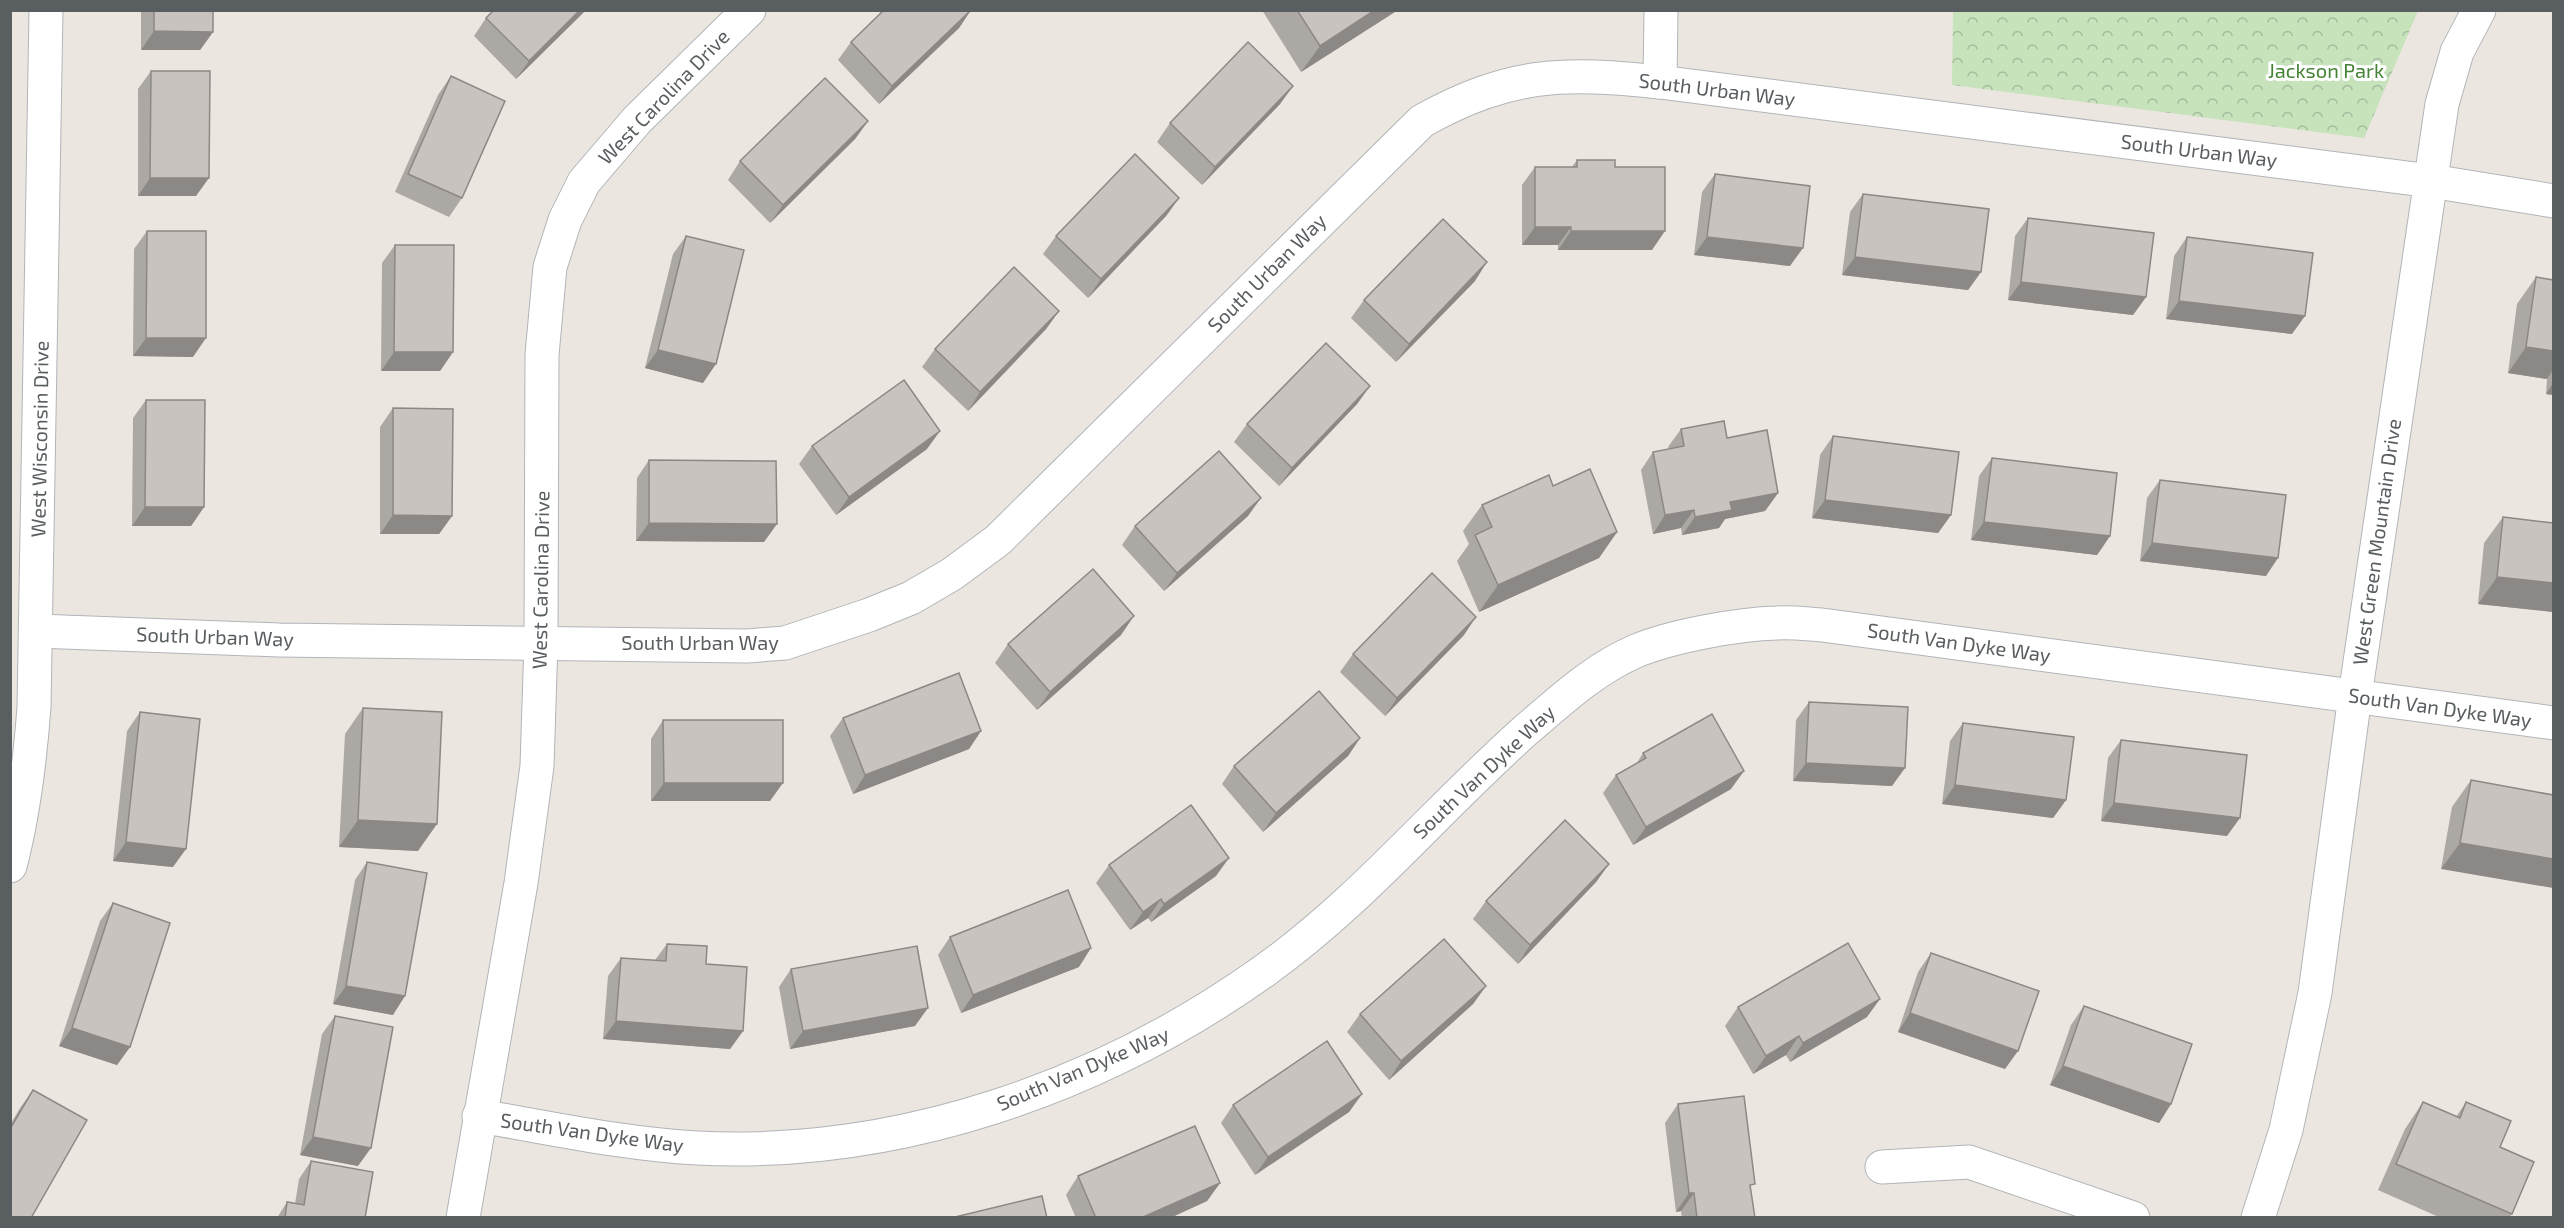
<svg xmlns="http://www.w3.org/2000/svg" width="2564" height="1228" font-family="'Exo 2',sans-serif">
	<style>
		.park { fill: url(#park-crowns) }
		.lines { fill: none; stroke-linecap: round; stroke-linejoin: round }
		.minor-casing { stroke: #b1b5b8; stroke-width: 35 }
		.minor { stroke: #fff; stroke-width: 33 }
		.wall { fill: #aca8a4 }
		.shaded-wall { fill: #8c8886 }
		.building { fill: #c8c3bf; stroke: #8c8886; stroke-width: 1.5 }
		.labels { text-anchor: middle; stroke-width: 6; stroke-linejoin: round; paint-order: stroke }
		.park-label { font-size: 20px; fill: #458336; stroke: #fff }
		.street-label { font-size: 20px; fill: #595e61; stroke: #fff }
	</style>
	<defs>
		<pattern id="park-crowns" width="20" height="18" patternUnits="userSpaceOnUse" patternTransform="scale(1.5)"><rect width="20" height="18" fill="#c6e3bc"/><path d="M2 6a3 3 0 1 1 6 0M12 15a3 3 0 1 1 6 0" fill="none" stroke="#a4bb9c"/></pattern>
	</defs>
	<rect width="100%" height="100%" fill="#ece6e0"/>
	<polygon class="park" points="1953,11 1953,10 2418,11 2364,138 1952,85"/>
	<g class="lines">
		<defs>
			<g id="minor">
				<polyline points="1660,82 1661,10"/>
				<path d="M37,631L279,640L747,646L785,643L869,615L911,598L952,574L998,540L1422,121C1511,72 1562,72 1660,82L2431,181L2554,201"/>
				<path d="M10,866C24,813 30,761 34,707L46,10"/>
				<path d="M479,1116C551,1128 624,1144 697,1148C899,1158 1101,1087 1264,971C1361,902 1437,809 1526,730C1560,701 1594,669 1636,651C1672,636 1738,624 1777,623C1792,622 1807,624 1822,625L2554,723"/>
				<polyline points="1882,1167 1969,1162 2133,1218"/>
				<polyline points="463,1218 521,883 537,766 541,642 542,355 550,267 565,220 584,182 637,120 749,10"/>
				<polyline points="2258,1218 2286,1130 2315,993 2355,696 2442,104 2457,52 2479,10"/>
			</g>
		</defs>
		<use href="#minor" class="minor-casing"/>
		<use href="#minor" class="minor"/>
	</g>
	<g class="wall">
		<polygon points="141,10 213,10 213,32 200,50 141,50"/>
		<polygon points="494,10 586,10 516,79 474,36 486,18"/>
		<polygon points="971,10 959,28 879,104 838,60 851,42"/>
		<polygon points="1262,10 1398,10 1301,72"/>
		<polygon points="151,71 196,196 138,196 138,89"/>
		<polygon points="451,76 462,198 449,217 395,192 438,95"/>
		<polygon points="1293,86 1280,104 1202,185 1157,142 1170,123"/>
		<polygon points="868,121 855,139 770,223 728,180 740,161"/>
		<polygon points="1577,160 1615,167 1652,250 1558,250 1558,245 1522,245 1522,185 1535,167 1572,167"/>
		<polygon points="1715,174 1790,266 1694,255 1702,192"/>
		<polygon points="1863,194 1981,272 1968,290 1842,275 1850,212"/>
		<polygon points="1179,198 1166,216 1088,298 1043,254 1056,236"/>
		<polygon points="2028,218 2146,297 2133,315 2008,300 2015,236"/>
		<polygon points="147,231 193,357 133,356 134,249"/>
		<polygon points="686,236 703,383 645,368 673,254"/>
		<polygon points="2187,237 2292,334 2166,319 2174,256"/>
		<polygon points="395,245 453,352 440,371 381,371 382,263"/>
		<polygon points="2536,277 2553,280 2553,395 2546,394 2547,379 2508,373 2517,304"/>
		<polygon points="1475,281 1396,362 1351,318 1364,300"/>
		<polygon points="1059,311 1046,329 968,411 922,367 935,349"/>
		<polygon points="1370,386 1357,404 1279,486 1234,442 1247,424"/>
		<polygon points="146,400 204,507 191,526 132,526 133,418"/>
		<polygon points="393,408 452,516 439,534 380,534 380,427"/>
		<polygon points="1681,429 1727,438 1778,493 1765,511 1725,519 1719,528 1682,535 1681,528 1653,534 1641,470 1653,452 1669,449 1668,447"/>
		<polygon points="1833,436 1951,515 1938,533 1812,518 1820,455"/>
		<polygon points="812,446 927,449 836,515 799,464"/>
		<polygon points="1992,458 2110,536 2097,555 1971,540 1979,476"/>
		<polygon points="649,460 764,542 636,541 637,478"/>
		<polygon points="2160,480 2266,576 2140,561 2147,498"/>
		<polygon points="1553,486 1617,532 1599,558 1479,612 1457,561 1469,544 1463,531 1482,505"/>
		<polygon points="1248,516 1164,591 1122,545 1135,526"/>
		<polygon points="2503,517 2553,523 2553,612 2478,604 2484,543"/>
		<polygon points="1121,635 1037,710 995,663 1008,644"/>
		<polygon points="1464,635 1385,716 1340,672 1353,654"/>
		<polygon points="1809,702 1892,786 1793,781 1796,720"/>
		<polygon points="363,708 418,851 339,847 345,734"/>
		<polygon points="140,712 173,867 113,861 127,731"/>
		<polygon points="843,718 981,731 969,749 853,794 830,736"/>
		<polygon points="663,720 770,801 651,801 651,739"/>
		<polygon points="1963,723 2066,800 2053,818 1942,804 1950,741"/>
		<polygon points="1360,738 1348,756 1263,832 1222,784 1234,766"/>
		<polygon points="2121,740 2227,836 2101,821 2108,758"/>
		<polygon points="1643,753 1731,789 1633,845 1603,793 1616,775 1637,763"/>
		<polygon points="2471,780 2553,795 2441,869 2452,807"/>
		<polygon points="367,862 393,1015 333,1004 355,880"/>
		<polygon points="1609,864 1596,882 1518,964 1473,919 1486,901"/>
		<polygon points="1109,865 1216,876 1151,922 1148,918 1130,930 1096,883"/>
		<polygon points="113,903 130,1047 117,1065 59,1046 100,921"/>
		<polygon points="950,937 1079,967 961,1013 938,955"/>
		<polygon points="667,944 706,964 743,1031 730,1049 603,1039 608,976 621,958 655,960"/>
		<polygon points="1931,953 2005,1069 1898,1032 1918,972"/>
		<polygon points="791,969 915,1026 790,1049 779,987"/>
		<polygon points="1486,986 1473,1004 1389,1080 1347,1032 1360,1014"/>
		<polygon points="2084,1006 2171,1104 2159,1123 2050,1085 2071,1025"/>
		<polygon points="1738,1007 1867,1017 1790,1062 1786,1055 1753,1074 1725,1026"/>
		<polygon points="335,1016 358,1166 300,1155 322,1034"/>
		<polygon points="33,1090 10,1218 10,1125 20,1108"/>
		<polygon points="1362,1094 1349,1112 1255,1175 1221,1123 1233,1105"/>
		<polygon points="2423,1102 2456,1117 2466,1102 2512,1214 2509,1218 2441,1218 2378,1190 2405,1129"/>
		<polygon points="1678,1104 1751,1190 1755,1218 1682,1218 1681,1211 1676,1212 1665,1123"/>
		<polygon points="311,1161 365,1218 277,1218 287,1202 295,1204 299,1179"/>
		<polygon points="1078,1176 1220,1183 1207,1201 1170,1218 1076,1218 1066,1195"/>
	</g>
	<g class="shaded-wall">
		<polygon points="580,10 586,10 516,79 529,61"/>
		<polygon points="971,10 959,28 879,104 892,86"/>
		<polygon points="1375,10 1398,10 1301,72 1320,46"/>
		<polygon points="154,31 213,32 200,50 141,50"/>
		<polygon points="1293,86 1280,104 1202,185 1215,167"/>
		<polygon points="868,121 855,139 770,223 783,205"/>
		<polygon points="150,178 209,178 196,196 138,196"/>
		<polygon points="1179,198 1166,216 1088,298 1101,279"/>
		<polygon points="1535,227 1571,227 1558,245 1522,245"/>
		<polygon points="1571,231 1665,231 1652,250 1558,250"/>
		<polygon points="1707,237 1803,248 1790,266 1694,255"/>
		<polygon points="1855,257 1981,272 1968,290 1842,275"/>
		<polygon points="1487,262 1475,281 1396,362 1409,344"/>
		<polygon points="2021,282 2146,297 2133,315 2008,300"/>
		<polygon points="2179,301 2305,316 2292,334 2166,319"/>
		<polygon points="1059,311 1046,329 968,411 980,392"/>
		<polygon points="146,338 206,338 193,357 133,356"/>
		<polygon points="2526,347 2553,351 2553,370 2547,379 2508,373"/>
		<polygon points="658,350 716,364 703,383 645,368"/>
		<polygon points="394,352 453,352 440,371 381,371"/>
		<polygon points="2553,383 2553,395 2546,394"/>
		<polygon points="1370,386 1357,404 1279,486 1292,468"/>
		<polygon points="940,431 927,449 836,515 849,497"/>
		<polygon points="1778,493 1765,511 1725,519 1719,528 1682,535 1695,517 1730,502"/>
		<polygon points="1261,498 1248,516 1164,591 1177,573"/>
		<polygon points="1825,500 1951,515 1938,533 1812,518"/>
		<polygon points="145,507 204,507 191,526 132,526"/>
		<polygon points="1694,510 1681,528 1653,534 1665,515"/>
		<polygon points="393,515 452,516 439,534 380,534"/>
		<polygon points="1984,522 2110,536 2097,555 1971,540"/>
		<polygon points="649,523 777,524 764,542 636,541"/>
		<polygon points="1617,532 1599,558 1479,612 1498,585"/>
		<polygon points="2152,543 2278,558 2266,576 2140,561"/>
		<polygon points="2497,577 2553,583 2553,612 2478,604"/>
		<polygon points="1134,616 1121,635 1037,710 1050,692"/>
		<polygon points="1476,617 1464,635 1385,716 1397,698"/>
		<polygon points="981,731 969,749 853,794 865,775"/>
		<polygon points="1360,738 1348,756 1263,832 1276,813"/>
		<polygon points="1806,763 1905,768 1892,786 1793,781"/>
		<polygon points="1744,771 1731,789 1633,845 1646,827"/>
		<polygon points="664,783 783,783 770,801 651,801"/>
		<polygon points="1955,785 2066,800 2053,818 1942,804"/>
		<polygon points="2114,803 2240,818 2227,836 2101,821"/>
		<polygon points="358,820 437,824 418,851 339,847"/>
		<polygon points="126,842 186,849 173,867 113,861"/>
		<polygon points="2460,843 2553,859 2553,888 2441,869"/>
		<polygon points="1229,858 1216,876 1151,922 1164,904"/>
		<polygon points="1609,864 1596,882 1518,964 1530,945"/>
		<polygon points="1161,899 1148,918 1130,930 1143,912"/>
		<polygon points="1091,948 1079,967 961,1013 973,995"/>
		<polygon points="346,986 405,996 393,1015 333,1004"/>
		<polygon points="1486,986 1473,1004 1389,1080 1401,1061"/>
		<polygon points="1880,999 1867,1017 1790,1062 1803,1043"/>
		<polygon points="928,1008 915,1026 790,1049 803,1031"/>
		<polygon points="1910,1013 2018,1051 2005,1069 1898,1032"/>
		<polygon points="616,1021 743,1031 730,1049 603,1039"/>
		<polygon points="72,1028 130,1047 117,1065 59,1046"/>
		<polygon points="1799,1036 1786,1055 1753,1074 1766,1056"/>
		<polygon points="2063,1066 2171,1104 2159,1123 2050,1085"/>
		<polygon points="1362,1094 1349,1112 1255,1175 1268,1157"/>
		<polygon points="313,1137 371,1148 358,1166 300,1155"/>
		<polygon points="1220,1183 1207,1201 1170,1218 1141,1218"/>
		<polygon points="1689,1193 1694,1193 1681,1211 1676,1212"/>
	</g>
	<g class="building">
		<polygon points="154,10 213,10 213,32 154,31"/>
		<polygon points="494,10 580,10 529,61 486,18"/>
		<polygon points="884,10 971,10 892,86 851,42"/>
		<polygon points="1297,10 1375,10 1320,46"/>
		<polygon points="1248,42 1293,86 1215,167 1170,123"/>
		<polygon points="151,71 210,71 209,178 150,178"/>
		<polygon points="451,76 505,101 462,198 408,174"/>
		<polygon points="825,78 868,121 783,205 740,161"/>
		<polygon points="1135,154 1179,198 1101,279 1056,236"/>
		<polygon points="1577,160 1615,160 1615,167 1665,167 1665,231 1571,231 1571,227 1535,227 1535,167 1577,167"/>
		<polygon points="1715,174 1810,186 1803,248 1707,237"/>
		<polygon points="1863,194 1989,209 1981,272 1855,257"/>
		<polygon points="2028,218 2154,233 2146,297 2021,282"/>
		<polygon points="1443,219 1487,262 1409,344 1364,300"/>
		<polygon points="147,231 206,231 206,338 146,338"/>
		<polygon points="686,236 744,250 716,364 658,350"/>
		<polygon points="2187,237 2313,253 2305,316 2179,301"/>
		<polygon points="395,245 454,245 453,352 394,352"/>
		<polygon points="1014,267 1059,311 980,392 935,349"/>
		<polygon points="2536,277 2553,280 2553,351 2526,347"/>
		<polygon points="1326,343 1370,386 1292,468 1247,424"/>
		<polygon points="904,380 940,431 849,497 812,446"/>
		<polygon points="146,400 205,400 204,507 145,507"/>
		<polygon points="393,408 453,409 452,516 393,515"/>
		<polygon points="1724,421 1727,438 1767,430 1778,493 1730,502 1732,510 1695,517 1694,510 1665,515 1653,452 1684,446 1681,429"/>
		<polygon points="1833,436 1959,452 1951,515 1825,500"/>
		<polygon points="1219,451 1261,498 1177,573 1135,526"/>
		<polygon points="1992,458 2117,473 2110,536 1984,522"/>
		<polygon points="649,460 776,461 777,524 649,523"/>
		<polygon points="1590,469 1617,532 1498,585 1475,535 1492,527 1482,505 1549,475 1553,486"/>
		<polygon points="2160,480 2286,495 2278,558 2152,543"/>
		<polygon points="2503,517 2553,523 2553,583 2497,577"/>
		<polygon points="1093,569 1134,616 1050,692 1008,644"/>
		<polygon points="1432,573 1476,617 1397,698 1353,654"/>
		<polygon points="959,673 981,731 865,775 843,718"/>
		<polygon points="1319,691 1360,738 1276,813 1234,766"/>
		<polygon points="1809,702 1908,707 1905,768 1806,763"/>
		<polygon points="363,708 442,712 437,824 358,820"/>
		<polygon points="140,712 200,719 186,849 126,842"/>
		<polygon points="1712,714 1744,771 1646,827 1616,775 1646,758 1643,753"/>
		<polygon points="663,720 783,720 783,783 664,783"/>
		<polygon points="1963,723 2074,737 2066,800 1955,785"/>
		<polygon points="2121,740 2247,755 2240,818 2114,803"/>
		<polygon points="2471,780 2553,795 2553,859 2460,843"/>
		<polygon points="1191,805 1229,858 1164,904 1161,899 1143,912 1109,865"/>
		<polygon points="1565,820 1609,864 1530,945 1486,901"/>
		<polygon points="367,862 427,873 405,996 346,986"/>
		<polygon points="1068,890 1091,948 973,995 950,937"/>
		<polygon points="113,903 170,923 130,1047 72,1028"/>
		<polygon points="1444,939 1486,986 1401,1061 1360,1014"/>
		<polygon points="1848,943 1880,999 1803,1043 1799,1036 1766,1056 1738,1007"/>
		<polygon points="667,944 707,946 706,964 747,967 743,1031 616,1021 621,958 666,961"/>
		<polygon points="917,946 928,1008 803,1031 791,969"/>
		<polygon points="1931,953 2039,991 2018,1051 1910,1013"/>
		<polygon points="2084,1006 2192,1044 2171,1104 2063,1066"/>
		<polygon points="335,1016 393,1027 371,1148 313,1137"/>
		<polygon points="1327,1041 1362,1094 1268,1157 1233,1105"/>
		<polygon points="33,1090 87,1120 31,1218 10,1218 10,1129"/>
		<polygon points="1744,1096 1755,1184 1750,1185 1755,1218 1697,1218 1694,1193 1689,1193 1678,1104"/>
		<polygon points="2423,1102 2460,1118 2466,1102 2511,1121 2500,1147 2534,1162 2512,1214 2396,1164"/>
		<polygon points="1195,1126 1220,1183 1141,1218 1096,1218 1078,1176"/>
		<polygon points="311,1161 373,1172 365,1218 285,1218 287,1202 304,1205"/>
		<polygon points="1042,1196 1047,1218 951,1218"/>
	</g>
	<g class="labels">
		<g class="park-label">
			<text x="2326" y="78">Jackson Park</text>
		</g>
		<g class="street-label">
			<text transform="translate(1717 90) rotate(7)" y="7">South Urban Way</text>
			<text transform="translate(664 97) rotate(-46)" y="7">West Carolina Drive</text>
			<text transform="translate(2199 151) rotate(7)" y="7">South Urban Way</text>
			<text transform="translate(1267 273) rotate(-45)" y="7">South Urban Way</text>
			<text transform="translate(40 439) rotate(-89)" y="7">West Wisconsin Drive</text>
			<text transform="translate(2377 542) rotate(-82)" y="7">West Green Mountain Drive</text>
			<text transform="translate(541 580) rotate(-89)" y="7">West Carolina Drive</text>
			<text transform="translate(215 637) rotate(2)" y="7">South Urban Way</text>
			<text x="700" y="650">South Urban Way</text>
			<text transform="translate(1959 643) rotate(8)" y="7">South Van Dyke Way</text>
			<text transform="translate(2440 708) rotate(8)" y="7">South Van Dyke Way</text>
			<text transform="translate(1484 772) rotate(-43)" y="7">South Van Dyke Way</text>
			<text transform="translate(1083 1069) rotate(-23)" y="7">South Van Dyke Way</text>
			<text transform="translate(592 1133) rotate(8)" y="7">South Van Dyke Way</text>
		</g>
	</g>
	<rect width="2564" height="1228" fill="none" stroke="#595e61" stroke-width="24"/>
</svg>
